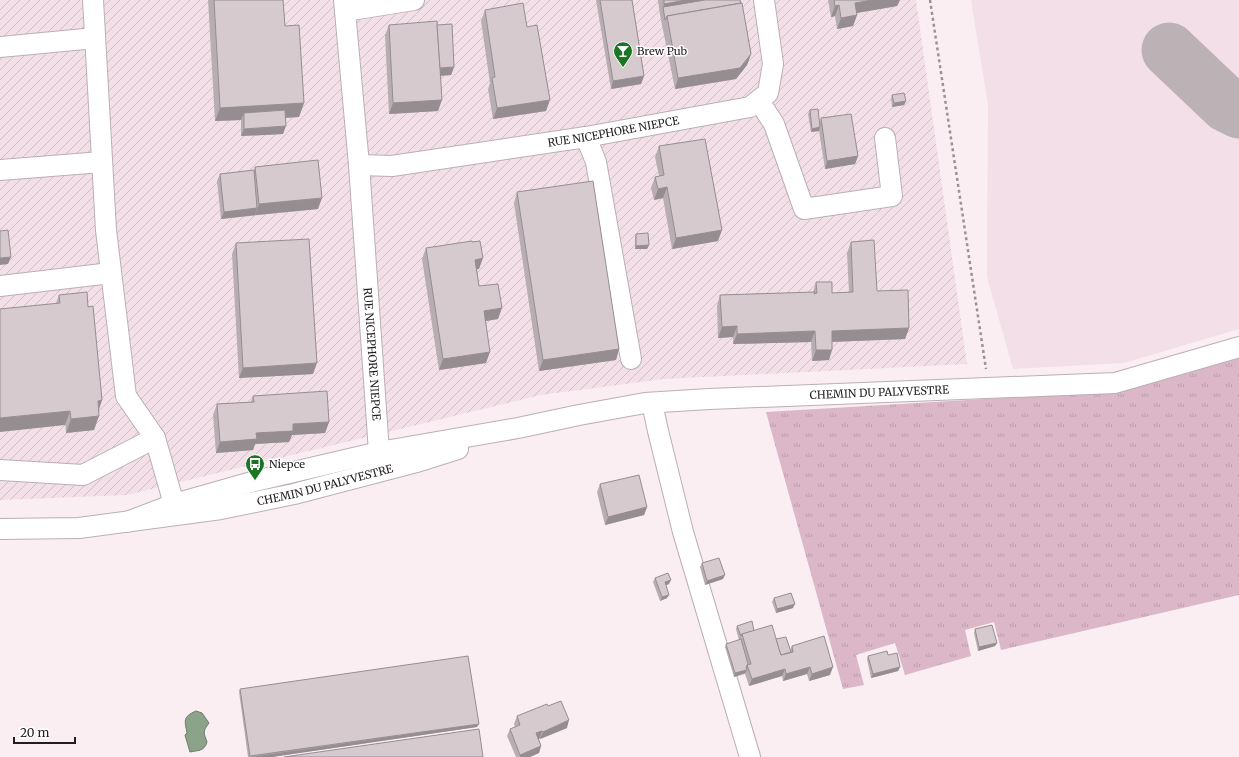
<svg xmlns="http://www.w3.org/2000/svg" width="1239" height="757" font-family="Merriweather,serif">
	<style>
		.built { fill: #f3dfe8 }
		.industrial { fill: url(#industrial-furrows) }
		.grass { fill: url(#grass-tufts) }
		.water { fill: #8aa389; stroke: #6b7b6a }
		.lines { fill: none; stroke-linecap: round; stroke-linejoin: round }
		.taxiway { stroke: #bcb2b6; stroke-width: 55 }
		.minor-casing { stroke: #bbafb4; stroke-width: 22 }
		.path { stroke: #9a9296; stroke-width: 2.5; stroke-dasharray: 3 3; stroke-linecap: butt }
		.minor { stroke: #fff; stroke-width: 20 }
		.wall { fill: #b8aeb2 }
		.shaded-wall { fill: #968d91 }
		.building { fill: #d6cacf; stroke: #968d91 }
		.labels { text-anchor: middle; stroke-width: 3; stroke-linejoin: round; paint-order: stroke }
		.poi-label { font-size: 11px; fill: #221e20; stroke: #fff; text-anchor: start }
		.street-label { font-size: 11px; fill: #221e20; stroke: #fff }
	</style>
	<defs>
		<pattern id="industrial-furrows" width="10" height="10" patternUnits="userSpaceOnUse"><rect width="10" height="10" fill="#f3dfe8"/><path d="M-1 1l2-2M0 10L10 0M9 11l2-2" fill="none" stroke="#d0bfc7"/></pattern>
		<pattern id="grass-tufts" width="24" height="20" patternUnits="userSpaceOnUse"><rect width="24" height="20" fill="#dbb7c7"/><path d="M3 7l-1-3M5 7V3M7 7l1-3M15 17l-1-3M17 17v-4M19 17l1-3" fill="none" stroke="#bc9dab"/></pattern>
	</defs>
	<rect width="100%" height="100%" fill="#faeef3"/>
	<polygon class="built" points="971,0 1239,0 1239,329 1124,363 1013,369 987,277 988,105"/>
	<polygon class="industrial" points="0,0 916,0 967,364 664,379 541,395 127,495 0,500"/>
	<polygon class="grass" points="1239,357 1239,595 1001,650 994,622 965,630 971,656 905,675 895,643 856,655 864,685 843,689 766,412 1116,391"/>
	<path class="water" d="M196,711L202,713L209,723C202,732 204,733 207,742C204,752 198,750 190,752L185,735L187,733C185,721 182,717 196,711Z"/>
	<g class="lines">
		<polyline class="taxiway" points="1169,50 1227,105 1239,111"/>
		<defs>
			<g id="minor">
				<polyline points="93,0 106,230 126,396 155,438 174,504"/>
				<path id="s1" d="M344,0L359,165L379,452L381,464"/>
				<polyline points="345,11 414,0"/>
				<polyline points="0,47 95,38"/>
				<polyline points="759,101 774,124 804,209 892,196 885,138"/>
				<polyline points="586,137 596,162 631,359"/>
				<path id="s2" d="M359,165L392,166L586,137L750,107L768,93L773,64L764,0"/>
				<polyline points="0,170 102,162"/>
				<polyline points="0,286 111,273"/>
				<polyline points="652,403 658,431 683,532 750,757"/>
				<polyline points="0,470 83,475 155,438"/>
				<path id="s3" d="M127,522L174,504L255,481L379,452L518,428L579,415L645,403L709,399L1115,383L1239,347"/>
				<path id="s4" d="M0,529L79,528L221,509L294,494L420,461L458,449"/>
			</g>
		</defs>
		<use href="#minor" class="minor-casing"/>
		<polyline class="path" points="930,0 986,369"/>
		<use href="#minor" class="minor"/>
	</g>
	<g class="wall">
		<polygon points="208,0 283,0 285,26 304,103 299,117 285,118 283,134 241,136 241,120 215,121"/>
		<polygon points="596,0 632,0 644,76 641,84 611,89"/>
		<polygon points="658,0 740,0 751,54 747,65 736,79 675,89 660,15"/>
		<polygon points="828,0 900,0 897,6 856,13 857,15 853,26 837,29 835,16 831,17"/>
		<polygon points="485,10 527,27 546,111 493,119 488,89 490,83 481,21"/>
		<polygon points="389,25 437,25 454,67 451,75 440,76 438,111 389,114 385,35"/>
		<polygon points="892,95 906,101 904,105 892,107 891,99"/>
		<polygon points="810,110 820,122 821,118 858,156 855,164 825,169 819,131 811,132 808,114"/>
		<polygon points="659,146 718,241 672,249 663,198 654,200 651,188 655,177 659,176 655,157"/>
		<polygon points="255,167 318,209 221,219 217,181 220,174 254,170"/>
		<polygon points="517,192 619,349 616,360 539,371 514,203"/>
		<polygon points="636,234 649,245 647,249 635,249 635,238"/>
		<polygon points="851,242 877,291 909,328 905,339 832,342 829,360 812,361 811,342 733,344 733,337 718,338 717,306 720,295 813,292 816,282 832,293 849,292 847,253"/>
		<polygon points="236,243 313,374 239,378 232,254"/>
		<polygon points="426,248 479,269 477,269 479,286 498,319 485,321 486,363 439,370 422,259"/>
		<polygon points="59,295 88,307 102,400 99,410 94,430 66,433 56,303"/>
		<polygon points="253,396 329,422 325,433 292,435 289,442 255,444 253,450 216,453 213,415 217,404 251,402"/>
		<polygon points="600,484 647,507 644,515 605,525 597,492"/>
		<polygon points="702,563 723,579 705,585 700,567"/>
		<polygon points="655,578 669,584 666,585 667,598 660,601 653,582"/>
		<polygon points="774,598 793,608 776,613 772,602"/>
		<polygon points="737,626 754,631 776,639 790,650 792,646 830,675 809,681 807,674 783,681 782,676 749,686 745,674 734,677 725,647 726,644 739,640 736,629"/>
		<polygon points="975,629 997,643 995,646 978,651 974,633"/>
		<polygon points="868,656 900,667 898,671 871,678 867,659"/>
		<polygon points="240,689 477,727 272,757 248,757 239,692"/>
		<polygon points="517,716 567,728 540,739 540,738 539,739 541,746 539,753 530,757 516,757 507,736 510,729 515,727 514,724"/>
	</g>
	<g class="shaded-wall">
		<polygon points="686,0 737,0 663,8 664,4"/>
		<polygon points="873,0 900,0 897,6 851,14 855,3"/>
		<polygon points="839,5 835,16 831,17 835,6"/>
		<polygon points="857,15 853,26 837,29 841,18"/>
		<polygon points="751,54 747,65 736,79 675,89 678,78"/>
		<polygon points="454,67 451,75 436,76 438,68"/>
		<polygon points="644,76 641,84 611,89 613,81"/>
		<polygon points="442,100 438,111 389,114 393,103"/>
		<polygon points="550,100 546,111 493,119 497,108"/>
		<polygon points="906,101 904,105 892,107 894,103"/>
		<polygon points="304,103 299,117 244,120 244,113 241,120 215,121 220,108"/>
		<polygon points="286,126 283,134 241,136 244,129"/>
		<polygon points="820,127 819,131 811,132 812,129"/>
		<polygon points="858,156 855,164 825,169 827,161"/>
		<polygon points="667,187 663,198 654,200 658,189"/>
		<polygon points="322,198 318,209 255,215 259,204"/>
		<polygon points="257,208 255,215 221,219 224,212"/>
		<polygon points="722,230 718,241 672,249 676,238"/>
		<polygon points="649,245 647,249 635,249 636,246"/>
		<polygon points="11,257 8,264 0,265 0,258"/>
		<polygon points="483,258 479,269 471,270 475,260"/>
		<polygon points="502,308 498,319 480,322 484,311"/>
		<polygon points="737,326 733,337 718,338 722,327"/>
		<polygon points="909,328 905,339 828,342 832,331"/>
		<polygon points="815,331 811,342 733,344 737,334"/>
		<polygon points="619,349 616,360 539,371 543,360"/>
		<polygon points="816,350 832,350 829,360 812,361"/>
		<polygon points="490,352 486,363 439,370 443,359"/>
		<polygon points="317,363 313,374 239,378 243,368"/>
		<polygon points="102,400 97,414 98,401"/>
		<polygon points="70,411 65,425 0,432 0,418"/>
		<polygon points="99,416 94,430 66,433 71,419"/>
		<polygon points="329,422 325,433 292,435 289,442 255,444 253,450 216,453 220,442 293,424"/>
		<polygon points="647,507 644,515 605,525 608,517"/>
		<polygon points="725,575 723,579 705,585 707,581"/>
		<polygon points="671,580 669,584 664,586 665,582"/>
		<polygon points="669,595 667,598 660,601 662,597"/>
		<polygon points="795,604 793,608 776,613 777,609"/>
		<polygon points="997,643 995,646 978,651 979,647"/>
		<polygon points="810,667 807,674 783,681 786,674"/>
		<polygon points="833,667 830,675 809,681 812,674"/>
		<polygon points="900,667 898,671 871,678 873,674"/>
		<polygon points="785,669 782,676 749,686 752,679"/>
		<polygon points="747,670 745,673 734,677 735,673"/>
		<polygon points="569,720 567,728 540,739 543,732"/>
		<polygon points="479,724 477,727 272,757 250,757"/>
		<polygon points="542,731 540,738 534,741 536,733"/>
		<polygon points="541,746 539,753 530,757 520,757 520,755"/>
	</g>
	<g class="building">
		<polygon points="214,0 283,0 285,26 299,25 304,103 220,108"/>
		<polygon points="600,0 632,0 644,76 613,81"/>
		<polygon points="664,0 686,0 664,4"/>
		<polygon points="705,0 740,0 741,3 667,16 665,20 663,7"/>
		<polygon points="834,0 873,0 855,3 857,15 841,18 839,5 835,6"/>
		<polygon points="523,3 527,27 537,25 550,100 497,108 492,78 495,77 485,10"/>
		<polygon points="742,3 751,54 740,68 678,78 667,16"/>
		<polygon points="437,21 442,100 393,103 389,25"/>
		<polygon points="452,24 454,67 440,68 437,25"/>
		<polygon points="904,93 906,101 894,103 892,95"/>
		<polygon points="818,109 820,127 812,129 810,110"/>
		<polygon points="285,110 286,126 244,129 244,113"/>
		<polygon points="851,114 858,156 827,161 821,118"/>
		<polygon points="705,139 722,230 676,238 667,187 658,189 655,177 664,175 659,146"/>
		<polygon points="318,160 322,198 259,204 255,167"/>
		<polygon points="254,170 257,208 224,212 220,174"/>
		<polygon points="593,181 619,349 543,360 517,192"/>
		<polygon points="8,230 11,257 0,258 0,231"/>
		<polygon points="648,233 649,245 636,246 636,234"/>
		<polygon points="309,239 317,363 243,368 236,243"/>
		<polygon points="874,240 877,291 908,290 909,328 832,331 832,350 816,350 815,331 737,334 737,326 722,327 720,295 815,292 814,294 817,293 816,282 832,282 832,293 853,292 851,242"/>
		<polygon points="472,241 472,242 480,241 483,258 475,260 479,286 498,284 502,308 484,311 490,352 443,359 426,248"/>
		<polygon points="87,292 88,307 93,306 102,400 98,401 99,416 71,419 70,411 0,418 0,309 60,303 59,295"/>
		<polygon points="327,391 329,422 293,424 293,431 256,433 257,439 220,442 217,404 254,402 253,396"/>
		<polygon points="639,475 647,507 608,517 600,484"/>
		<polygon points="719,558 725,575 707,581 702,563"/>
		<polygon points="668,573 671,580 665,582 669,595 662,597 655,578"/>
		<polygon points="791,593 795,604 777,609 774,598"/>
		<polygon points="752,621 754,631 742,634 741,636 737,626"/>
		<polygon points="772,625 781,655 793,652 792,646 824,636 833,667 812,674 810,667 786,674 785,669 752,679 747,665 751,664 742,634"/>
		<polygon points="992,625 997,643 979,647 975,629"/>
		<polygon points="786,637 791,652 781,655 776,639"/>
		<polygon points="741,639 748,664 747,665 746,668 747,670 735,673 726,644"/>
		<polygon points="887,651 888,655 897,653 900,667 873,674 868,656"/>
		<polygon points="468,656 479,724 250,756 240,689"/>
		<polygon points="561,701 569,720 543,732 542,731 536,733 541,746 520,755 510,729 520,725 517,716 547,704 548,706"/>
		<polygon points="479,729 483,757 284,757"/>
	</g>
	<defs>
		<symbol id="bar-pin" viewBox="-11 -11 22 30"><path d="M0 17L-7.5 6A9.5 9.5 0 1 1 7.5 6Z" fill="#1b7624" stroke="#fff"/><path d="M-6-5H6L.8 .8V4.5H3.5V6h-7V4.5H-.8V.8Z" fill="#fff"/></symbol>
		<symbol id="bus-pin" viewBox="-11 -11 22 30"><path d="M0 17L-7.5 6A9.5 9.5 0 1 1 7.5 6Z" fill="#1b7624" stroke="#fff"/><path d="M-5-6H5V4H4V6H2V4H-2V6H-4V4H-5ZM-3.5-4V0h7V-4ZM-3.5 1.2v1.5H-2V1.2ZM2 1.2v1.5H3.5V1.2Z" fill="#fff"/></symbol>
	</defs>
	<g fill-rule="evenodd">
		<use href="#bar-pin" x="612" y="40" width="22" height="30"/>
		<use href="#bus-pin" x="244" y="453" width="22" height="30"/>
	</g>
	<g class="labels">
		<g class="poi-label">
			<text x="637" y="55">Brew Pub</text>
			<text x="269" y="468">Niepce</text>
		</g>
		<g class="street-label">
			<text dy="4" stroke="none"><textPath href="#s2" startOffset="257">RUE NICEPHORE NIEPCE</textPath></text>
			<text dy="4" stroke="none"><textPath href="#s1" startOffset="355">RUE NICEPHORE NIEPCE</textPath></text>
			<text dy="4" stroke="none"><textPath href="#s3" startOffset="767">CHEMIN DU PALYVESTRE</textPath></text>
			<text dy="4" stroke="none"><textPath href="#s4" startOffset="329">CHEMIN DU PALYVESTRE</textPath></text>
		</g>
	</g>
	<path d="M14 737v6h61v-6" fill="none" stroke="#221e20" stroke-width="2"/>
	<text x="20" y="737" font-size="12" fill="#221e20" stroke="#ffffff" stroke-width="3" paint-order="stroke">20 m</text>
</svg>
